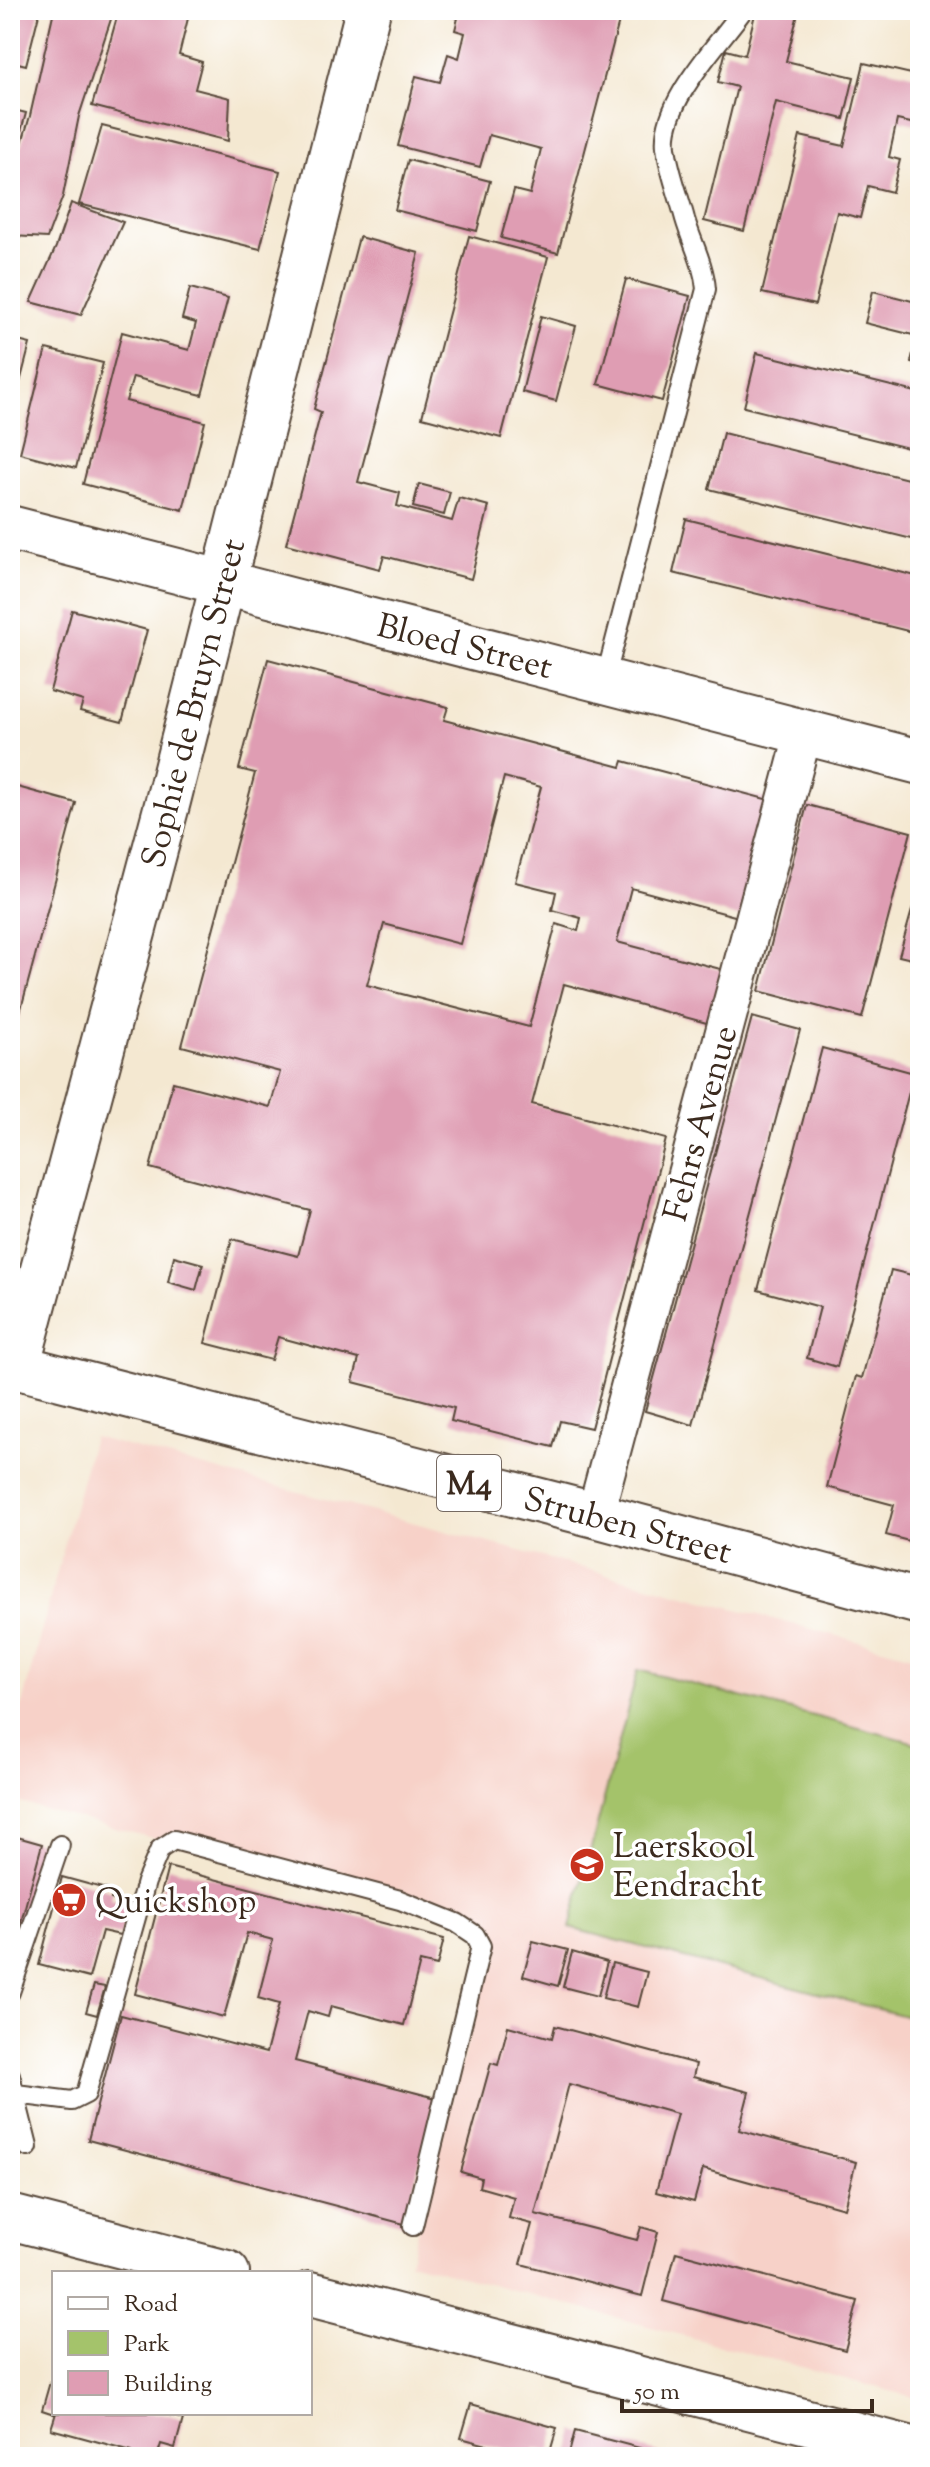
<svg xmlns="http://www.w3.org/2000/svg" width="930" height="2467" font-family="'Sorts Mill Goudy',serif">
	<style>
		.built { fill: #f7d1c8 }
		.green { fill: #a4c36b; stroke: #707644; stroke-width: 2 }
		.building { fill: #df9db3; fill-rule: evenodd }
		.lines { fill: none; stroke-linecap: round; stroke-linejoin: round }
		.lane-casing { stroke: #574639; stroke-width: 22 }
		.street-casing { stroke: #574639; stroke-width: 40 }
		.secondary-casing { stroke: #574639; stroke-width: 48 }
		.primary-casing { stroke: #574639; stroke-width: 48 }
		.lane { stroke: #fff; stroke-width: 18 }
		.street { stroke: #fff; stroke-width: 36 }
		.secondary { stroke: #fff; stroke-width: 44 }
		.primary { stroke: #fff; stroke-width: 44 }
		.labels { text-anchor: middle; stroke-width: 7; stroke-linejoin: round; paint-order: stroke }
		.shield { fill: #fff; stroke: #766a62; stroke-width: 2 }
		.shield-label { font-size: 32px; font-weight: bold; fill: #3b2a1e }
		.street-label { font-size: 34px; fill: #3b2a1e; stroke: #fff }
		.poi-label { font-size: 34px; fill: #3b2a1e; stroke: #fff; text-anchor: start }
	</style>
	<rect width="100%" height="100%" fill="#fff"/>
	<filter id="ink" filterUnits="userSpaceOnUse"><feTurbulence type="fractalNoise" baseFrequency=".0125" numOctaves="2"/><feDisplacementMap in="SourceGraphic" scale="16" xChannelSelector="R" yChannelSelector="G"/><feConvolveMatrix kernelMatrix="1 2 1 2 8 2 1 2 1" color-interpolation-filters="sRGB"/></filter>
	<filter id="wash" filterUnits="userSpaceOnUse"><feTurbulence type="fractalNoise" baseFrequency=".006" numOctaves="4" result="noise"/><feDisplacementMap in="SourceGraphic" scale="32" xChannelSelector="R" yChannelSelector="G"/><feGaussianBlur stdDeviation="1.8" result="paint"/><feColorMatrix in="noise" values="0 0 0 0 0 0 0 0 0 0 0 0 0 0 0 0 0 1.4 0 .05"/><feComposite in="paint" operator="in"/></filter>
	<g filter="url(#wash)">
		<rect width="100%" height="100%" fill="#f4e8d1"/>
		<polygon class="built" points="93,1437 920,1658 920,2399 409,2262 497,1930 10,1800 10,1749"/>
		<polygon class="green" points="638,1670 920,1744 920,2020 570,1928"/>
		<g id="blocks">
			<g class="building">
				<polygon points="10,10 40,10 26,65 10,61"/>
				<polygon points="54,10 114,10 79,116 63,196 47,238 13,236 10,233 10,183 30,116"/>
				<polygon points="119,10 190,10 179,55 202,62 195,89 230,98 228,141 92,106"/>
				<polygon points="433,10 622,10 558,253 501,238 514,190 530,194 541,149 489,135 480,167 398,146 416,76 440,82 448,54 459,58 465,33 455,30 458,18"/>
				<polygon points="756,10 799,10 786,61 854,77 844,119 776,102 744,231 704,221 737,87 718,82 726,50 745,55"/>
				<polygon points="864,63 920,76 920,125 897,120 889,157 900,160 892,192 868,186 860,218 837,212 815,305 762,293 800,136 844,146"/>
				<polygon points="10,109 26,113 11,168 10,167"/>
				<polygon points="102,126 280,171 260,249 79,204"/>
				<polygon points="408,160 490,181 477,231 395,210"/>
				<polygon points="71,203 123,222 81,315 31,302 56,247"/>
				<polygon points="469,236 548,257 501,438 422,417"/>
				<polygon points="359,237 419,253 358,482 400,493 397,506 452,521 459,498 489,506 471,579 384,556 380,569 286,544 321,412 314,409"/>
				<polygon points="626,279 690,296 662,401 598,384"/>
				<polygon points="190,288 228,298 202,395 133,377 126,401 205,422 183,510 83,484 122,332 189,350 196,323 182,319"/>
				<polygon points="873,291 920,303 920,364 911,362 917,336 865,323"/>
				<polygon points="541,316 576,326 556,401 522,392"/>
				<polygon points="10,339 30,344 11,417 10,417"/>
				<polygon points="46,349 103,363 76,468 20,453"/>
				<polygon points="757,353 920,393 920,451 744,407"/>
				<polygon points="723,433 920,482 920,541 709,489"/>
				<polygon points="419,484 450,492 444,515 413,507"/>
				<polygon points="686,519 920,577 920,634 673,573"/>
				<polygon points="72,610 147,630 122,722 80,711 83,701 50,691"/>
				<path d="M268,659L448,707L444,720L621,767L623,761L773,801L742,918L631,888L617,942L728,971L714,1025L564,984L532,1104L666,1139L591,1428L560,1421L553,1447L451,1421L454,1408L353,1382L359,1359L278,1337L271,1360L205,1343L232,1239L298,1256L310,1210L150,1168L173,1082L270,1107L280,1072L182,1046L255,773L239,769ZM504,777L541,787L515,882L556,892L552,910L581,918L578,931L556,924L529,1027L367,985L384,924L460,944Z"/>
				<polygon points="10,785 76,803 11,1046 10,1046"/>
				<polygon points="807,805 911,832 862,1018 759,991"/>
				<polygon points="920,882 920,961 899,956"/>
				<polygon points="752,1017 800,1030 693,1425 645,1411"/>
				<polygon points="822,1048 914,1073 837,1367 807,1358 820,1307 758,1290"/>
				<polygon points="174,1256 203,1264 196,1290 168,1282"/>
				<polygon points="891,1270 920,1277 920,1544 886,1535 894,1505 827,1487 856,1376 862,1378"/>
				<polygon points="10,1835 42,1844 11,1959 10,1959"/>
				<polygon points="168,1867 444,1939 437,1966 420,1962 404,2025 331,2006 328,2017 308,2011 295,2061 436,2098 404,2224 88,2140 121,2015 266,2053 279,2004 258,1998 273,1940 247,1933 224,2017 135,1994"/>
				<polygon points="62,1877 113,1891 111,1899 128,1904 120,1935 102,1931 89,1978 39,1965"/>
				<polygon points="533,1941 568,1950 558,1986 523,1976"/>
				<polygon points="572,1952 607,1962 598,1996 563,1987"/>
				<polygon points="612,1963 647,1972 638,2007 603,1998"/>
				<polygon points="94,1985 105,1987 97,2015 86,2012"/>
				<polygon points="508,2026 552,2038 555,2026 696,2064 693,2077 749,2092 739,2130 856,2162 844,2208 703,2169 694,2202 656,2192 677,2114 569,2084 535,2214 637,2240 641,2227 658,2232 642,2296 521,2264 532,2224 509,2218 514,2197 479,2187 481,2178 461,2172 491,2063 498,2065"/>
				<polygon points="676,2252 858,2301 845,2350 663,2301"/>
				<polygon points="50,2382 54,2383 54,2414 42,2410"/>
				<polygon points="471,2404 557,2428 550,2452 535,2448 533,2457 507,2457 509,2451 461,2438"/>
				<polygon points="56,2413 162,2413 183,2419 175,2448 161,2444 157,2457 130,2457 132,2451 51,2429"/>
				<polygon points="575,2431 670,2456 670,2457 568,2457"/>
			</g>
		</g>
	</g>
	<g filter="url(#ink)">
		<use href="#blocks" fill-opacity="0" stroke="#574639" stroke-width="2"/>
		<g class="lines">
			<defs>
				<g id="lane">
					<path d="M605,680L706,289C704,264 692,243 685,219C679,196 669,171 666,147C661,102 718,45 743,10"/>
					<polyline points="10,1992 60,1845"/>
					<polyline points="10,2075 28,2147"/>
					<polyline points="16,2094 72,2101 86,2094 146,1882 160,1849 174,1840 400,1900 457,1923 475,1935 481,1946 413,2226"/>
				</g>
				<polyline id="street" points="595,1515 804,732"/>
				<g id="secondary">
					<polyline points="10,528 920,762"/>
					<polyline points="17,1367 168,801 368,10"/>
				</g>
				<g id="primary">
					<polyline points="10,1365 595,1515 920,1602"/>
					<polyline points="10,2217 227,2273"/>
					<polyline points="310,2294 920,2451"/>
				</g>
			</defs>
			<use href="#lane" class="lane-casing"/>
			<use href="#street" class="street-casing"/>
			<use href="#secondary" class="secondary-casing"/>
			<use href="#primary" class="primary-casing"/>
			<use href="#lane" class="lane"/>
			<use href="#street" class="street"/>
			<use href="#secondary" class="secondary"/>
			<use href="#primary" class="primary"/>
		</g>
	</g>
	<defs>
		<symbol id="school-disc" viewBox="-11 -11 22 22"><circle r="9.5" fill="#c8321e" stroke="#fff"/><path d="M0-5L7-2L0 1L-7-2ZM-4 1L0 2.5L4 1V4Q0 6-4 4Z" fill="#fff"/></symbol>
		<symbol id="supermarket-disc" viewBox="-11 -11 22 22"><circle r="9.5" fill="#c8321e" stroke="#fff"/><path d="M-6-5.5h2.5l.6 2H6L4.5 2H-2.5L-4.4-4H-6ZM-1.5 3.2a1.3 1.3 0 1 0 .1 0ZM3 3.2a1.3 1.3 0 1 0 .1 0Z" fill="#fff"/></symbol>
	</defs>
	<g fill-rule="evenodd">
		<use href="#school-disc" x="567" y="1845" width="40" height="40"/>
		<use href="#supermarket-disc" x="49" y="1880" width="40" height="40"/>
	</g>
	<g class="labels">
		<rect class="shield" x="437" y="1455" width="64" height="56" rx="6"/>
		<g class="shield-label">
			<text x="469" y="1494">M4</text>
		</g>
		<g class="street-label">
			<text transform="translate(465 645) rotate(14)" y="12">Bloed Street</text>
			<text transform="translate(192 703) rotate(-76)" y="12">Sophie de Bruyn Street</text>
			<text transform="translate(699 1123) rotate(-75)" y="12">Fehrs Avenue</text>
			<text transform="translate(628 1524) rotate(15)" y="12">Struben Street</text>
		</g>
		<g class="poi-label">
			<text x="613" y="1857">Laerskool<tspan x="613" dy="39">Eendracht</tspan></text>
			<text x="95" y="1912">Quickshop</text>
		</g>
	</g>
	<rect width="930" height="2467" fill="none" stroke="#fff" stroke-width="40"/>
	<rect x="52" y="2271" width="260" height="144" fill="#ffffff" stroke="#b1aaa5" stroke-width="2"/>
	<rect x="68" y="2297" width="40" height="12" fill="#ffffff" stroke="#b1aaa5" stroke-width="2"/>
	<text x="124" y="2311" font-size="24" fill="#3b2a1e">Road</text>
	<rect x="68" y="2331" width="40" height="24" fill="#a4c36b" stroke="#b1aaa5" stroke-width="2"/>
	<text x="124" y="2351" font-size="24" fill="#3b2a1e">Park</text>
	<rect x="68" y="2371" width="40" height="24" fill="#df9db3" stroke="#b1aaa5" stroke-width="2"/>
	<text x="124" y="2391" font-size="24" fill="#3b2a1e">Building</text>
	<path d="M622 2399v12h250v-12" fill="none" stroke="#3b2a1e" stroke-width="4"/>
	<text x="634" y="2399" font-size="24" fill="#3b2a1e" stroke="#ffffff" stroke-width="6" paint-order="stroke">50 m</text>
</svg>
